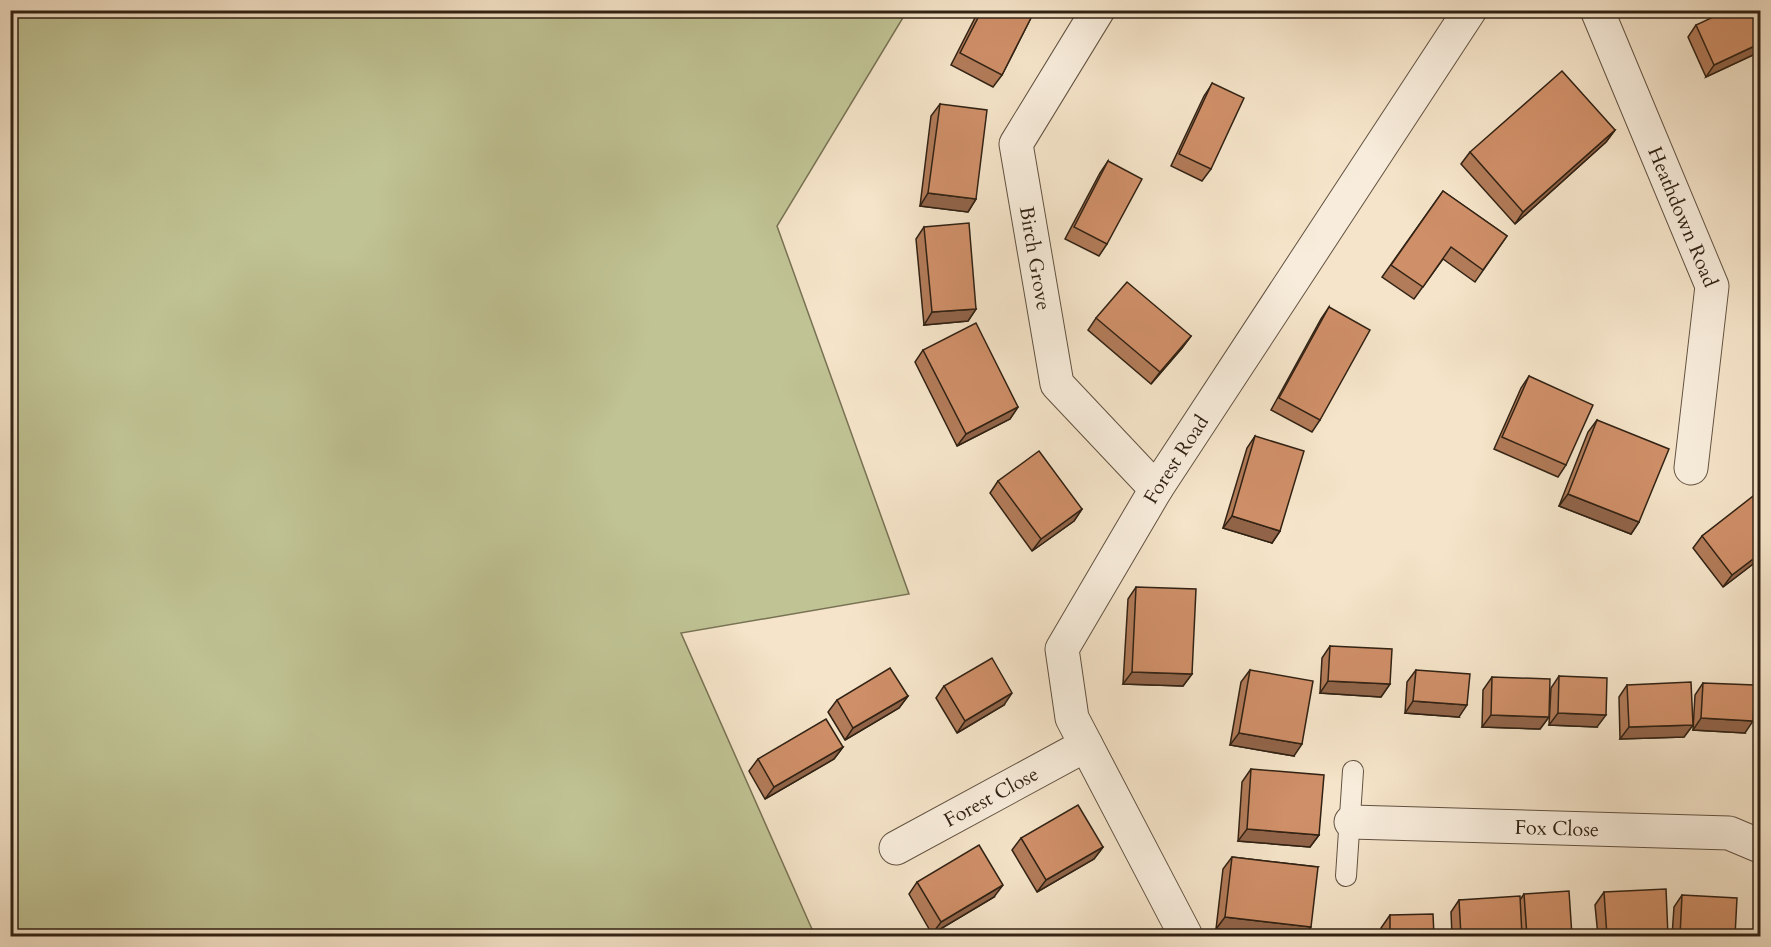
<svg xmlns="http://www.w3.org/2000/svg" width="1771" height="947" font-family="Cardo,serif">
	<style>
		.green { fill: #c0c394; stroke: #787254; stroke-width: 1.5 }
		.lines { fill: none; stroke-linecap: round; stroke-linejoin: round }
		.lane-casing { stroke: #625241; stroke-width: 22 }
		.street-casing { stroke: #625241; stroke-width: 35 }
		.lane { stroke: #f8eddc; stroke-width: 20 }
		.street { stroke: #f8eddc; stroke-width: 33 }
		.wall { fill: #b27b59; stroke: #312214; stroke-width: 1.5 }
		.shaded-wall { fill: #916449; stroke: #312214; stroke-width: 1.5 }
		.building { fill: #cf8f68; stroke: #312214; stroke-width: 1.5 }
		.labels { text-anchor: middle; stroke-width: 6; stroke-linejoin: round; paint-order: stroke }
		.street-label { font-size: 20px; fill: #312214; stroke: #f8eddc }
	</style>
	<rect width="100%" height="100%" fill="#f5e4c9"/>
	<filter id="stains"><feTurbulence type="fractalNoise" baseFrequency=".00333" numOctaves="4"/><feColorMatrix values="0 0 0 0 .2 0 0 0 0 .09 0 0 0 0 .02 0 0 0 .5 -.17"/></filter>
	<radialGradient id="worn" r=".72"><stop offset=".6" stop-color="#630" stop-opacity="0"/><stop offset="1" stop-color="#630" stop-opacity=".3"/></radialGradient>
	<polygon class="green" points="10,11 907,11 777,226 909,594 681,633 815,936 11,936"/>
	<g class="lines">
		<defs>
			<polyline id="lane" points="1346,876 1353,771"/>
			<g id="street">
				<path id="s1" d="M1098,10L1016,144L1057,384L1156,489"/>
				<path id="s2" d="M1597,10L1712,286L1691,468"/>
				<path id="s3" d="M1351,822L1729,833L1760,846"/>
				<path id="s4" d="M896,848L1086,745"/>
				<path id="s5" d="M1186,936L1072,718L1062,649L1156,489L1470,10"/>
			</g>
		</defs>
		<use href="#lane" class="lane-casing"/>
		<use href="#street" class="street-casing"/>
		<use href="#lane" class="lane"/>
		<use href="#street" class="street"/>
	</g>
	<g class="wall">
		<polygon points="979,10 1035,10 1002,75 993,87 951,65"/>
		<polygon points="1761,10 1761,71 1753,55 1706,77 1688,37 1696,25"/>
		<polygon points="1212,84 1211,169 1202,181 1171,166 1204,96"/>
		<polygon points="940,104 976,199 968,212 920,206 931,116"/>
		<polygon points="1615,130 1606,142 1515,224 1461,164 1470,152"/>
		<polygon points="1108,161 1107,244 1099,256 1065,239 1100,173"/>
		<polygon points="1443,191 1507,236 1475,282 1443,259 1414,299 1382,277"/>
		<polygon points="924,227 976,309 968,321 924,325 916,239"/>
		<polygon points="1329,307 1320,420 1312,432 1271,410 1321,319"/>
		<polygon points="1096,318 1191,336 1182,348 1151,384 1088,330"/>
		<polygon points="923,350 1018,407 1010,419 957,446 915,362"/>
		<polygon points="1529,376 1566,465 1558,477 1494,449 1521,388"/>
		<polygon points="1597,420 1639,522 1631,534 1559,506 1588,432"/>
		<polygon points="1255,436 1280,531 1272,543 1223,528 1247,448"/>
		<polygon points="998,481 1082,509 1074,521 1032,551 990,493"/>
		<polygon points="1761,497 1761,558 1723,587 1693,548 1702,536"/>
		<polygon points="1136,587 1192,674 1183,686 1123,684 1128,599"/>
		<polygon points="1330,646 1390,684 1381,697 1320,693 1322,658"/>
		<polygon points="1250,670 1294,756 1230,745 1241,682"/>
		<polygon points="1416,670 1459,717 1405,713 1407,682"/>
		<polygon points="1559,676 1597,727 1549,725 1551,688"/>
		<polygon points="1492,677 1549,717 1540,729 1482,727 1483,690"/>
		<polygon points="1703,683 1745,733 1693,730 1695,695"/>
		<polygon points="1627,685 1693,725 1684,737 1620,739 1619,697"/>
		<polygon points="944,686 1004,705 957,733 936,698"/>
		<polygon points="908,696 899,708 845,740 828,712 837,700"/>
		<polygon points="843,747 834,759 765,799 749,771 758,759"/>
		<polygon points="1251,769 1319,835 1310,847 1238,841 1242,782"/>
		<polygon points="1021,838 1103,847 1094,859 1037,892 1012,850"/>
		<polygon points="1232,857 1318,867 1216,929 1223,869"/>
		<polygon points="917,882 994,897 932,934 909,894"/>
		<polygon points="1604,892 1668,936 1598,936 1595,905"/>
		<polygon points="1524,894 1572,936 1452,936 1451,912 1459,900 1520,900"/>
		<polygon points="1682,895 1735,936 1672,936 1674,907"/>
		<polygon points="1390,915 1434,936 1381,936 1381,928"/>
	</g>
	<g class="shaded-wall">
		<polygon points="1761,43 1753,55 1706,77 1714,65"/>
		<polygon points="1615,130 1606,142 1515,224 1523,212"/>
		<polygon points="928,193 976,199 968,212 920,206"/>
		<polygon points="976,309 968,321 924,325 932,312"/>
		<polygon points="1191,336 1182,348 1151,384 1160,372"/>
		<polygon points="1018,407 1010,419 957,446 966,434"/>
		<polygon points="1568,494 1639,522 1631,534 1559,506"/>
		<polygon points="1082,509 1074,521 1032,551 1041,539"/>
		<polygon points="1232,516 1280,531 1272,543 1223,528"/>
		<polygon points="1761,553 1761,558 1723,587 1732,575"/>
		<polygon points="1132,672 1192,674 1183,686 1123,684"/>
		<polygon points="1328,681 1390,684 1381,697 1320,693"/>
		<polygon points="1012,693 1004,705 957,733 965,721"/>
		<polygon points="908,696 899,708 845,740 853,728"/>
		<polygon points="1413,701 1467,705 1459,717 1405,713"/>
		<polygon points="1558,713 1606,715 1597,727 1549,725"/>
		<polygon points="1491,715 1549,717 1540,729 1482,727"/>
		<polygon points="1701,718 1753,721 1745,733 1693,730"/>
		<polygon points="1693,725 1684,737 1620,739 1629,727"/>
		<polygon points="1239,733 1302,744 1294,756 1230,745"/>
		<polygon points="843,747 834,759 765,799 774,787"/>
		<polygon points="1247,829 1319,835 1310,847 1238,841"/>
		<polygon points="1103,847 1094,859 1037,892 1046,880"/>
		<polygon points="1003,885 994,897 932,934 941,922"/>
		<polygon points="1225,917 1311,927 1305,936 1279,936 1216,929"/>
	</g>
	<g class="building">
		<polygon points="982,10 1035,10 1002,75 960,53"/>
		<polygon points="1728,10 1761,10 1761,43 1714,65 1696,25"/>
		<polygon points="1562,71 1615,130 1523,212 1470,152"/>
		<polygon points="1212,83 1244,98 1211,169 1179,154"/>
		<polygon points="940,104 987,110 976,199 928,193"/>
		<polygon points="1108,161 1142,179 1107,244 1074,227"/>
		<polygon points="1443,191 1507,236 1483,270 1451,247 1423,287 1391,265"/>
		<polygon points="969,223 976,309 932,312 924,227"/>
		<polygon points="1127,282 1191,336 1160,372 1096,318"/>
		<polygon points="1329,307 1370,330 1320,420 1279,398"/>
		<polygon points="976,323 1018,407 966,434 923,350"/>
		<polygon points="1529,376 1593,405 1566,465 1502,437"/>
		<polygon points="1597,420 1669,449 1639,522 1568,494"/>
		<polygon points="1255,436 1304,451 1280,531 1232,516"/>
		<polygon points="1039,451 1082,509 1041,539 998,481"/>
		<polygon points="1757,493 1761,497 1761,553 1732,575 1702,536"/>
		<polygon points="1136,587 1196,589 1192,674 1132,672"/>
		<polygon points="1330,646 1392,649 1390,684 1328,681"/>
		<polygon points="992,658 1012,693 965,721 944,686"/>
		<polygon points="890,668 908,696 853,728 837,700"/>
		<polygon points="1250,670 1313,681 1302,744 1239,733"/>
		<polygon points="1416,670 1470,674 1467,705 1413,701"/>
		<polygon points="1559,676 1607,678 1606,715 1558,713"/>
		<polygon points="1492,677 1550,679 1549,717 1491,715"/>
		<polygon points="1691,682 1693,725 1629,727 1627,685"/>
		<polygon points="1703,683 1755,685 1753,721 1701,718"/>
		<polygon points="826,719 843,747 774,787 758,759"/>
		<polygon points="1251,769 1324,775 1319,835 1247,829"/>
		<polygon points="1078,805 1103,847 1046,880 1021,838"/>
		<polygon points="979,845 1003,885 941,922 917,882"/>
		<polygon points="1232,857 1318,867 1311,927 1225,917"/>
		<polygon points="1666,889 1668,936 1607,936 1604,892"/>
		<polygon points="1569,891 1572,936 1527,936 1524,894"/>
		<polygon points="1682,895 1737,898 1735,936 1680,936"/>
		<polygon points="1520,896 1522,936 1461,936 1459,900"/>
		<polygon points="1433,914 1434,936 1390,936 1390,915"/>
	</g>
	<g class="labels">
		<g class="street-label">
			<text dy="7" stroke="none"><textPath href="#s2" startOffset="224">Heathdown Road</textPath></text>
			<text dy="7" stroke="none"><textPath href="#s1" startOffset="273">Birch Grove</textPath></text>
			<text dy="7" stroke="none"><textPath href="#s5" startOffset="537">Forest Road</textPath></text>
			<text dy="7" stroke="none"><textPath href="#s4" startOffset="108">Forest Close</textPath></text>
			<text dy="7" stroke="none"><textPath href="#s3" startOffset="206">Fox Close</textPath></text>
		</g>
	</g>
	<rect width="1771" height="947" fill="none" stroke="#f5e4c9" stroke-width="36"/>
	<rect x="12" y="12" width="1747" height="923" fill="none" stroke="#312214" stroke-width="3"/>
	<rect x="18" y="18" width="1735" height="911" fill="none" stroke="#312214" stroke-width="1.5"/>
	<rect width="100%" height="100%" filter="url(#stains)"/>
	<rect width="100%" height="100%" fill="url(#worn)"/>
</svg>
